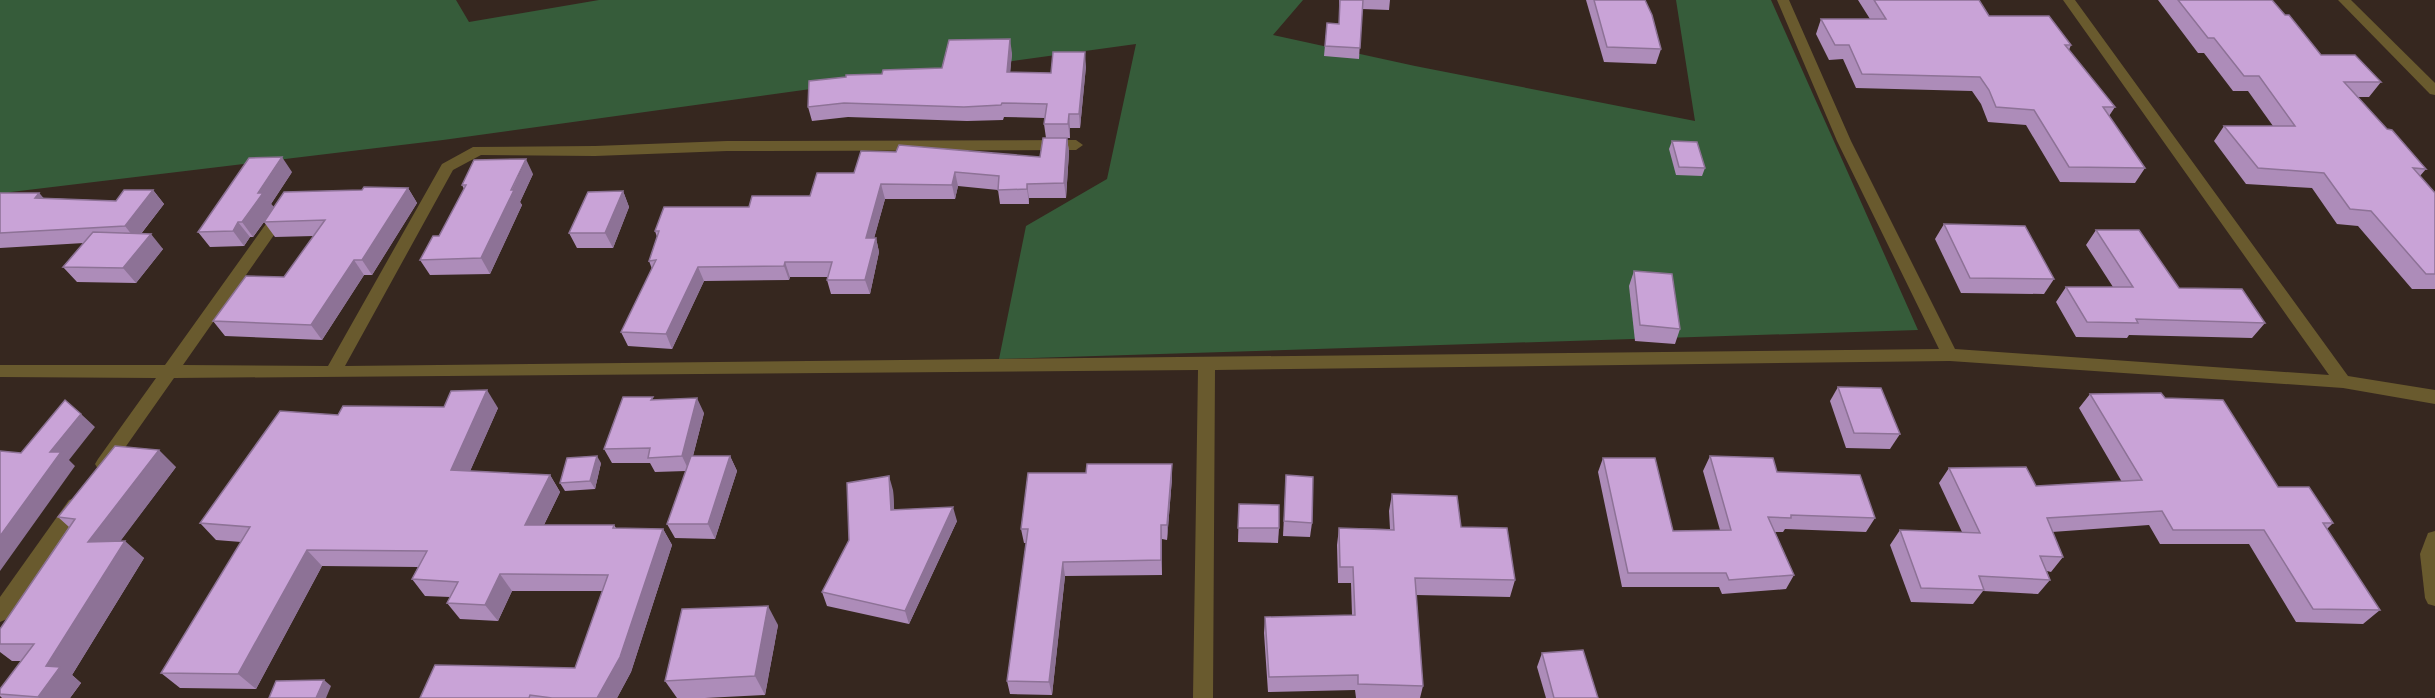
<svg xmlns="http://www.w3.org/2000/svg" width="2435" height="698" font-family="'Fira Sans Condensed',sans-serif">
	<style>
		.green { fill: #365c3a }
		.lines { fill: none; stroke-linecap: round; stroke-linejoin: round }
		.minor { fill: #695a2e; fill-rule: evenodd }
		.wall { fill: #ad8cb9 }
		.shaded-wall { fill: #8d7296 }
		.building { fill: #c9a3d7; stroke: #8d7296; stroke-width: 1.5 }
	</style>
	<rect width="100%" height="100%" fill="#36271f"/>
	<polygon class="green" points="0,0 456,0 469,22 599,0 1303,0 1273,35 1415,66 1695,121 1676,0 1771,0 1918,330 999,359 1026,226 1107,179 1136,44 443,140 11,192 0,196"/>
	<g class="lines">
		<g class="minor">
			<polygon points="1777,0 1789,0 1851,141 1955,349 2329,375 2063,0 2075,0 2348,376 2435,390 2435,404 2343,388 1950,361 1215,370 1213,698 1193,698 1198,370 174,378 110,469 104,471 98,469 95,464 98,459 156,378 0,377 0,365 165,365 278,207 288,207 290,211 288,215 183,365 328,366 442,164 473,147 595,146 727,141 1076,140 1083,145 1076,150 727,151 595,156 481,155 453,170 345,366 1939,349 1837,141"/>
			<polygon points="2338,0 2351,0 2435,83 2435,95 2430,94"/>
			<polygon points="75,498 81,500 84,505 81,510 7,619 0,622 0,597 69,500"/>
			<polygon points="2435,531 2435,606 2428,604 2425,598 2420,554 2428,533"/>
		</g>
	</g>
	<g class="wall">
		<polygon points="1339,0 1390,0 1389,10 1362,9 1359,59 1324,56 1327,23 1339,24"/>
		<polygon points="1586,0 1645,0 1661,49 1656,64 1604,62"/>
		<polygon points="1858,0 1979,0 1989,16 2071,45 2069,50 2115,107 2109,116 2145,168 2135,183 2060,182 2026,125 1988,122 1981,104 1972,91 1856,88 1843,59 1829,60 1816,34 1821,19 1870,19"/>
		<polygon points="2158,0 2272,0 2285,15 2321,55 2381,82 2369,97 2357,97 2387,129 2426,169 2420,176 2435,193 2435,289 2412,289 2358,226 2337,224 2312,188 2246,184 2214,141 2224,126 2273,126 2248,91 2233,91 2204,53 2198,53"/>
		<polygon points="1012,53 1010,72 1051,73 1086,66 1080,128 1070,128 1070,138 1067,138 1069,152 1066,198 1029,198 1029,204 1000,204 998,190 958,186 955,199 885,199 874,238 876,238 879,252 870,294 831,294 827,280 828,277 790,277 789,280 704,281 672,349 628,346 621,332 652,269 649,261 657,237 655,231 749,207 810,196 854,173 1040,157 1046,138 1044,124 1045,118 1004,117 1003,120 967,121 848,117 812,121 808,107 882,74 942,68"/>
		<polygon points="1672,141 1705,168 1702,176 1676,175 1669,149"/>
		<polygon points="292,172 271,204 274,207 408,188 417,203 372,275 364,275 322,340 225,336 213,321 284,277 314,236 275,237 264,222 253,237 250,237 244,246 210,247 198,232"/>
		<polygon points="533,174 520,202 522,205 490,274 430,275 420,260 439,236 464,189 462,185"/>
		<polygon points="153,190 164,204 141,234 163,249 136,283 77,282 63,267 84,243 0,248 0,193 39,193 43,198 116,201"/>
		<polygon points="623,191 629,207 613,248 577,248 569,233"/>
		<polygon points="1944,224 2054,279 2044,294 1961,293 1935,239"/>
		<polygon points="2096,230 2179,288 2265,323 2252,338 2129,335 2127,338 2076,337 2056,302 2066,287 2113,287 2086,245"/>
		<polygon points="1634,271 1680,329 1675,344 1635,341 1629,286"/>
		<polygon points="1838,387 1900,434 1890,449 1846,448 1830,401"/>
		<polygon points="2090,394 2165,398 2278,487 2333,523 2327,529 2380,610 2363,624 2296,622 2249,544 2160,544 2149,525 2052,532 2063,557 2051,572 2047,571 2050,580 2038,594 1983,591 1973,604 1911,602 1890,545 1900,530 1962,532 1939,483 1949,468 2036,486 2122,482 2079,408"/>
		<polygon points="654,400 704,413 693,456 730,456 737,471 715,539 675,538 667,524 686,471 655,472 650,463 612,463 604,449"/>
		<polygon points="498,408 470,471 550,475 560,492 544,525 614,525 616,528 663,529 672,545 631,672 617,698 420,698 575,668 603,591 512,591 498,621 460,619 447,603 450,597 425,596 412,579 418,567 322,566 256,689 180,688 161,673 241,542 216,540 200,523 338,415"/>
		<polygon points="1710,456 1777,472 1875,518 1866,532 1785,529 1783,532 1775,532 1794,575 1786,589 1722,594 1719,587 1622,587 1598,472 1603,458 1673,531 1720,530 1703,471"/>
		<polygon points="601,463 595,489 565,491 560,483"/>
		<polygon points="176,467 120,541 144,558 72,675 81,683 70,698 2,698 0,696 0,689 22,661 12,661 0,652 0,629 69,527 58,517"/>
		<polygon points="1286,475 1312,523 1310,537 1283,536"/>
		<polygon points="1172,478 1167,540 1162,539 1162,575 1065,576 1052,695 1010,694 1007,681 1026,543 1024,543 1021,529"/>
		<polygon points="893,490 894,509 957,521 909,624 827,606 822,592"/>
		<polygon points="1392,494 1461,527 1515,580 1510,597 1416,595 1423,686 1420,698 1356,698 1355,690 1268,692 1264,633 1265,617 1352,615 1351,583 1338,583 1337,545 1339,528 1390,529 1389,511"/>
		<polygon points="1239,504 1279,528 1278,543 1238,542"/>
		<polygon points="778,625 765,695 705,698 677,698 665,681"/>
		<polygon points="1542,653 1598,698 1546,698 1537,667"/>
	</g>
	<g class="shaded-wall">
		<polygon points="1010,39 1012,53 1009,86 1007,72"/>
		<polygon points="1085,52 1086,66 1080,128 1079,114"/>
		<polygon points="1069,114 1070,128 1070,138 1068,124"/>
		<polygon points="1067,138 1069,152 1066,198 1064,183"/>
		<polygon points="282,157 292,172 271,204 274,208 253,237 242,222 258,193"/>
		<polygon points="526,159 533,174 520,202 522,205 490,274 481,258"/>
		<polygon points="955,172 958,186 955,199 952,185"/>
		<polygon points="881,184 885,199 870,253 866,238"/>
		<polygon points="1027,184 1029,198 1029,204 1027,189"/>
		<polygon points="408,188 417,203 372,275 362,260"/>
		<polygon points="153,190 164,204 136,240 125,226"/>
		<polygon points="623,191 629,207 613,248 605,233"/>
		<polygon points="39,193 52,207 35,198"/>
		<polygon points="238,222 250,237 244,246 233,231"/>
		<polygon points="151,234 163,249 136,283 123,268"/>
		<polygon points="876,238 879,252 870,294 865,280"/>
		<polygon points="354,260 364,275 322,340 311,325"/>
		<polygon points="785,262 790,277 789,280 784,266"/>
		<polygon points="698,267 704,281 672,349 666,334"/>
		<polygon points="487,390 498,408 463,487 451,470"/>
		<polygon points="697,398 704,413 689,471 682,456"/>
		<polygon points="81,414 95,427 69,460 75,466 0,571 0,536 50,452"/>
		<polygon points="159,450 176,467 107,559 88,542"/>
		<polygon points="597,456 601,463 595,489 590,481"/>
		<polygon points="730,456 737,471 715,539 708,524"/>
		<polygon points="1172,464 1172,478 1167,540 1167,525"/>
		<polygon points="550,475 560,492 536,541 525,525"/>
		<polygon points="889,476 893,490 895,523 891,510"/>
		<polygon points="953,507 957,521 909,624 905,611"/>
		<polygon points="1161,525 1162,539 1162,575 1161,560"/>
		<polygon points="663,529 672,545 631,672 617,698 597,698"/>
		<polygon points="125,541 144,558 72,675 81,683 70,698 39,698 38,697 46,666"/>
		<polygon points="307,550 322,566 256,689 238,674"/>
		<polygon points="1063,562 1065,576 1052,695 1049,682"/>
		<polygon points="500,574 512,591 498,621 485,605"/>
		<polygon points="768,606 778,625 765,695 755,676"/>
		<polygon points="324,680 331,686 326,698 316,698"/>
	</g>
	<g class="building">
		<polygon points="1340,0 1363,0 1360,48 1325,46 1327,23 1339,24"/>
		<polygon points="1594,0 1645,0 1652,15 1661,49 1607,47"/>
		<polygon points="1874,0 1979,0 1989,16 2049,16 2071,45 2065,45 2115,107 2103,107 2145,168 2069,167 2034,110 1996,107 1989,90 1980,77 1862,74 1849,45 1835,45 1821,19 1886,19"/>
		<polygon points="2178,0 2272,0 2285,15 2289,15 2321,55 2355,55 2381,82 2344,82 2387,129 2392,130 2426,169 2413,168 2435,193 2435,274 2426,274 2371,211 2350,209 2324,173 2258,168 2224,126 2295,126 2259,76 2244,76 2214,38 2208,38"/>
		<polygon points="1010,39 1007,72 1051,73 1053,52 1085,52 1079,114 1069,114 1068,124 1044,124 1047,104 1002,103 1001,105 964,107 844,103 808,107 809,81 846,77 846,75 882,74 883,70 942,68 949,40"/>
		<polygon points="1043,138 1067,138 1064,183 1027,184 1027,189 998,190 999,176 955,172 952,185 881,184 866,238 876,238 865,280 827,280 832,262 785,262 784,266 698,267 666,334 621,332 656,260 649,261 659,231 655,231 664,207 749,207 752,196 810,196 817,173 854,173 861,151 896,152 899,145 1040,157"/>
		<polygon points="1672,141 1697,142 1705,168 1679,167"/>
		<polygon points="282,157 258,193 263,193 242,222 238,222 233,231 198,232 249,158"/>
		<polygon points="526,159 511,190 514,190 481,258 420,260 433,236 439,236 466,185 462,185 474,160"/>
		<polygon points="364,187 408,188 362,260 354,260 311,325 213,321 246,276 284,277 325,220 264,222 284,192 362,190"/>
		<polygon points="124,190 153,190 125,226 0,233 0,193 39,193 35,198 116,201"/>
		<polygon points="623,191 605,233 569,233 588,192"/>
		<polygon points="1944,224 2025,226 2054,279 1970,278"/>
		<polygon points="2096,230 2139,230 2179,288 2242,289 2265,323 2136,319 2138,323 2087,322 2066,287 2133,287"/>
		<polygon points="93,232 151,234 123,268 63,267"/>
		<polygon points="1634,271 1672,274 1680,329 1640,325"/>
		<polygon points="1838,387 1881,388 1900,434 1854,433"/>
		<polygon points="487,390 451,470 550,475 525,525 614,525 613,528 663,529 620,657 597,698 552,698 530,695 529,698 420,698 435,665 575,668 608,575 500,574 485,605 447,603 458,582 412,579 427,551 307,550 238,674 161,673 250,527 200,523 280,411 338,415 343,406 444,407 451,391"/>
		<polygon points="2161,393 2165,398 2223,400 2278,487 2309,487 2333,523 2323,523 2380,610 2313,609 2264,530 2173,530 2162,511 2047,518 2063,557 2040,556 2050,580 1979,576 1984,590 1921,588 1900,530 1980,533 1949,468 2026,467 2036,486 2142,480 2090,394"/>
		<polygon points="623,397 653,397 651,400 697,398 682,456 648,458 650,448 604,449"/>
		<polygon points="65,400 81,414 50,452 61,452 0,536 0,451 21,453"/>
		<polygon points="115,446 159,450 88,542 125,541 46,666 60,667 38,697 0,694 0,689 34,644 0,644 0,629 75,519 58,517"/>
		<polygon points="597,456 590,481 560,483 567,458"/>
		<polygon points="691,456 730,456 708,524 667,524"/>
		<polygon points="1710,456 1773,458 1777,472 1860,475 1875,518 1791,515 1791,518 1768,517 1794,575 1729,580 1726,573 1628,573 1603,458 1655,458 1673,531 1731,530"/>
		<polygon points="1087,464 1172,464 1167,525 1161,525 1161,560 1063,562 1049,682 1007,681 1028,529 1021,529 1028,473 1086,473"/>
		<polygon points="1286,475 1313,477 1312,523 1284,521"/>
		<polygon points="889,476 891,510 953,507 905,611 822,592 849,540 847,483"/>
		<polygon points="1392,494 1457,496 1461,527 1507,528 1515,580 1415,578 1423,686 1358,684 1358,675 1269,677 1265,617 1355,615 1353,567 1340,567 1339,528 1394,530"/>
		<polygon points="1239,504 1279,505 1279,528 1238,528"/>
		<polygon points="768,606 755,676 665,681 682,609"/>
		<polygon points="1583,650 1598,698 1554,698 1542,653"/>
		<polygon points="324,680 316,698 269,698 276,681"/>
	</g>
</svg>
